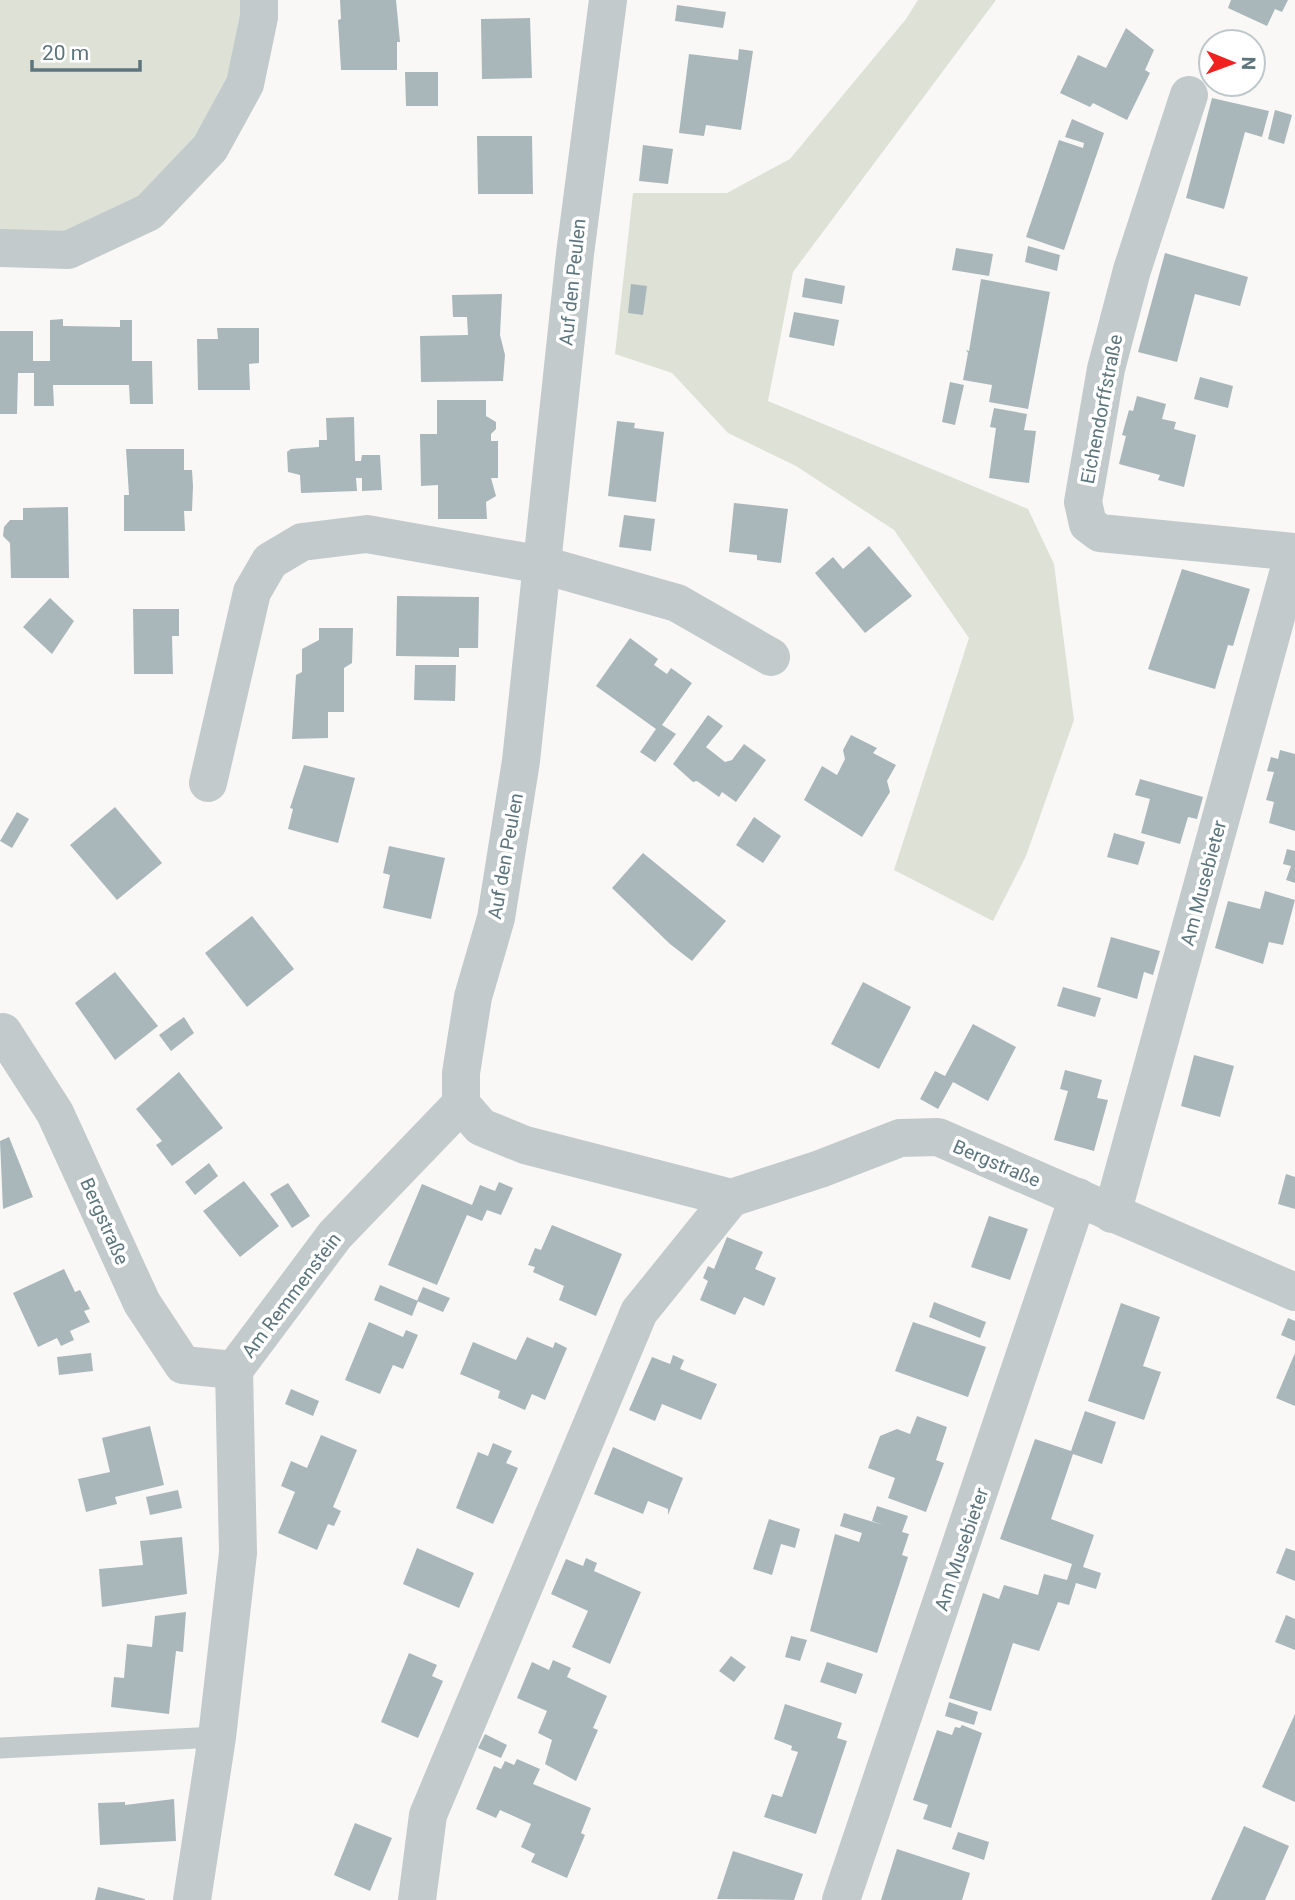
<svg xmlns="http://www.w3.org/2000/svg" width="1295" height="1900" font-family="Roboto,sans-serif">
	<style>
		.green { fill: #dde1d6 }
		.building { fill: #a9b7ba }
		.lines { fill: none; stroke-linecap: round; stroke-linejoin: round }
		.service { stroke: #c3cacc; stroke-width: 21 }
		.minor { stroke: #c3cacc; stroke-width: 38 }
		.labels { text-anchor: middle; stroke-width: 7; stroke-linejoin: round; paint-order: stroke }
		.street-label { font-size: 19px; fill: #5d767d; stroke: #fff }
	</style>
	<rect width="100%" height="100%" fill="#f9f8f6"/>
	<g class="green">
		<polygon points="0,0 259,0 245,84 149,212 0,248"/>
		<polygon points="918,0 996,0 793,272 768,401 1028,509 1054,564 1074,720 1026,856 993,921 894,870 969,638 894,530 796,466 728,433 672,373 615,354 633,193 727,193 790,159 906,19"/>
	</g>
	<g class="building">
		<polygon points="340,0 396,0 400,42 397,42 397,70 341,70 338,20 341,19"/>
		<polygon points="1231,0 1288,0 1282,12 1275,9 1267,26 1228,8"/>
		<polygon points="677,5 726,12 723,28 675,21"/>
		<polygon points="530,18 532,78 482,79 481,19"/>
		<polygon points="1126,28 1154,50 1145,70 1150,73 1127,120 1093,103 1090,107 1060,93 1078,55 1106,68"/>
		<polygon points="739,49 753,51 741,130 706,125 704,136 679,133 689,54 738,60"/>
		<polygon points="405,72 438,72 438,106 406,106"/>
		<polygon points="1212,98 1269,111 1262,137 1245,132 1224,209 1186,198"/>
		<polygon points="1275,110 1292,115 1284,144 1268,139"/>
		<polygon points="1072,119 1104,133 1064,250 1026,237 1059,140 1083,148 1084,143 1065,137"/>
		<polygon points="477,136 532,136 533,194 478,194"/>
		<polygon points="643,145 673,149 668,184 639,181"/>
		<polygon points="1028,246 1060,255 1057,271 1025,262"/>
		<polygon points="956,248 993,254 989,276 952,270"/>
		<polygon points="1165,253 1248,277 1240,306 1195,294 1177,362 1138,352"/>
		<polygon points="805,278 845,286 842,304 802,297"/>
		<polygon points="981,279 1050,292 1028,409 989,402 992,385 963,380 968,353 966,350 969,351"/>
		<polygon points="631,284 647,286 643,315 628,313"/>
		<polygon points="502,294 500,335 505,355 503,381 421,382 420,336 468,335 467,317 453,317 452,295"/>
		<polygon points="794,312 839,320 834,346 789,337"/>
		<polygon points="63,319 63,326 120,327 120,320 132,320 132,361 152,361 153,404 130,404 129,385 53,385 54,406 34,406 34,373 18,373 17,414 0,414 0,331 33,331 33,361 50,361 50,320"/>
		<polygon points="217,328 259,328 259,363 249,364 250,390 198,390 197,339 218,339"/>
		<polygon points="1200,377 1233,386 1228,408 1194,399"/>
		<polygon points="950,382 964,385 955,425 942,422"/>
		<polygon points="1137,396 1166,404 1162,419 1176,422 1174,429 1196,435 1184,487 1158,480 1160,475 1119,464 1126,436 1122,435 1129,410 1133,411"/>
		<polygon points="437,400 486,400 486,416 496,422 496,429 491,434 491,441 498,441 498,478 491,478 496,496 486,502 487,519 438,519 438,485 421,486 420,434 437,434"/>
		<polygon points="994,408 1027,414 1024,430 1036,431 1029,483 989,478 996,428 990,427"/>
		<polygon points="354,417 355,461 361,461 362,455 380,455 382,490 362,491 362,478 356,478 357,491 301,493 300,475 288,472 287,452 291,449 319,447 319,440 327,440 326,418"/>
		<polygon points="617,421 635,423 634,428 664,432 656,502 608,496"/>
		<polygon points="126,449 184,449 184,470 192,470 193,486 192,511 184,511 185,531 124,531 124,495 129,495"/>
		<polygon points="734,503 788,509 781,563 757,560 757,555 729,552"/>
		<polygon points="68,507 69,578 11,578 10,543 3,536 4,527 10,520 23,520 23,508"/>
		<polygon points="624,515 655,519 651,551 619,547"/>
		<polygon points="869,546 912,596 865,633 815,573 833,557 843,569"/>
		<polygon points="1182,569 1250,589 1233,646 1228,645 1215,689 1148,669"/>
		<polygon points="397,596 479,597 478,648 459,648 459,657 396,656"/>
		<polygon points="50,598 74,621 52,654 23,627"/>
		<polygon points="133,609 179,609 179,636 172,636 173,674 134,674"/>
		<polygon points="319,628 353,628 352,663 344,668 344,712 328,712 328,738 292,739 296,675 302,672 302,649 319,640"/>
		<polygon points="630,638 658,659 654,665 667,674 671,668 692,683 662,725 676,734 655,762 640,752 656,729 596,686"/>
		<polygon points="415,665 456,665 455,701 414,700"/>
		<polygon points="708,715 723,726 706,747 725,762 732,760 744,744 766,760 736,802 722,792 719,797 697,781 693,782 673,764"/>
		<polygon points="851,735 877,748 873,753 896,765 887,781 890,792 862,837 804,800 822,766 837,775 845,759 843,750"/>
		<polygon points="1280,750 1295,754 1295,831 1269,823 1274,802 1266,800 1274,772 1267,771 1271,757 1278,759"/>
		<polygon points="304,765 355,778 338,843 288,829 293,809 290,808"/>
		<polygon points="1140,779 1203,797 1197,819 1188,817 1180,844 1141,833 1150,799 1135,795"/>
		<polygon points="115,807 162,863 117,900 70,845"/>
		<polygon points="17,812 29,819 12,848 0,841"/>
		<polygon points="754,817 781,836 763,863 736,845"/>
		<polygon points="1114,833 1145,842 1138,865 1107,857"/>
		<polygon points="389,846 445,858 431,919 383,908 390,875 383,873"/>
		<polygon points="1287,849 1295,851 1295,883 1286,880 1291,866 1283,864"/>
		<polygon points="643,853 726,921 692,961 670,944 612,888"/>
		<polygon points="1265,891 1295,900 1283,945 1269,942 1263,964 1215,948 1228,901 1260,909"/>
		<polygon points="252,916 294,969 247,1007 205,953"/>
		<polygon points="1111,937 1160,951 1153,975 1144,972 1137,999 1097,987"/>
		<polygon points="115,972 158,1026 115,1060 75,1003"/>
		<polygon points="863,982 911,1007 879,1069 831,1044"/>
		<polygon points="1063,987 1101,998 1095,1017 1057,1006"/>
		<polygon points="184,1017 194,1033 171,1051 159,1035"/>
		<polygon points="973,1024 1016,1047 988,1101 953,1082 938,1109 920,1099 935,1071 945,1076"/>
		<polygon points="1194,1055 1234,1066 1220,1117 1181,1106"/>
		<polygon points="1065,1070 1102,1080 1097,1098 1108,1100 1094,1151 1054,1140 1068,1091 1060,1089"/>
		<polygon points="179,1072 223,1128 172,1166 156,1145 162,1141 136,1109"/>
		<polygon points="9,1137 33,1197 3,1209 0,1141"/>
		<polygon points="209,1163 218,1176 195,1195 185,1182"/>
		<polygon points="1286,1174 1295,1177 1295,1209 1278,1204"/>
		<polygon points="244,1181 279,1226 240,1257 203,1211"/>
		<polygon points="499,1182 513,1188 501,1215 487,1210 482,1221 467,1215 437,1285 388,1265 422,1184 472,1205 480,1185 495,1191"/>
		<polygon points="288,1183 310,1216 292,1228 270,1194"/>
		<polygon points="989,1216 1028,1229 1010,1280 971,1267"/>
		<polygon points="552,1225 622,1254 596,1316 559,1300 564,1286 533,1272 535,1267 528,1265 535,1248 541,1250"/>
		<polygon points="727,1237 763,1252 755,1269 776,1278 764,1306 744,1297 735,1315 700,1300 708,1281 703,1278 708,1266 714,1269"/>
		<polygon points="64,1269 75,1292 80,1290 90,1309 84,1311 90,1322 70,1331 74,1340 61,1346 57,1338 38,1347 13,1293"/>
		<polygon points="380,1285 418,1301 412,1316 374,1300"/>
		<polygon points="423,1287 450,1298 443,1312 417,1301"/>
		<polygon points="934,1302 986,1322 980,1338 929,1317"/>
		<polygon points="1121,1303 1160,1317 1143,1366 1161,1372 1144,1420 1088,1401"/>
		<polygon points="1288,1318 1295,1321 1295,1341 1281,1335"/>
		<polygon points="369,1322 403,1337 406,1330 418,1335 403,1369 393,1365 380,1394 345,1380"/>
		<polygon points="913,1322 986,1347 968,1397 895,1371"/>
		<polygon points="527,1337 553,1348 555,1342 567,1348 545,1400 532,1394 525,1410 498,1398 500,1391 460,1374 473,1342 516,1360"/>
		<polygon points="91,1353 93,1371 59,1375 57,1357"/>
		<polygon points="1295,1353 1295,1406 1276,1398"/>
		<polygon points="673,1355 684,1360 680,1369 717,1384 701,1420 662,1404 655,1421 629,1410 652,1357 670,1364"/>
		<polygon points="291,1389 319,1401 313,1416 285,1404"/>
		<polygon points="1085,1411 1116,1422 1102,1464 1073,1454 1051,1519 1094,1535 1083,1567 1101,1573 1096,1589 1076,1583 1069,1605 1058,1602 1039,1651 1013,1643 991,1711 949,1698 983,1593 999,1599 1004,1585 1038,1595 1044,1574 1067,1580 1072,1564 1000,1539 1035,1439 1071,1451"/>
		<polygon points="917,1416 947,1427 936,1460 944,1463 926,1512 888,1498 895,1478 868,1468 880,1436 897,1429 910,1434"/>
		<polygon points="150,1426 164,1485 115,1497 117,1504 86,1512 78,1479 110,1472 102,1438"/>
		<polygon points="321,1435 357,1450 333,1507 341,1511 334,1526 328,1524 317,1550 278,1533 295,1492 281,1486 291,1461 307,1468"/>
		<polygon points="493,1443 512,1451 506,1463 518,1468 493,1524 456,1508 478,1452 488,1456"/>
		<polygon points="613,1447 683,1478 668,1515 668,1509 648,1501 643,1514 594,1494"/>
		<polygon points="178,1490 182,1508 150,1515 146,1497"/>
		<polygon points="877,1506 908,1516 902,1532 909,1534 902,1555 908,1557 877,1653 810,1631 835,1534 859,1542 862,1533 840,1526 844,1513 883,1525 872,1521"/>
		<polygon points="769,1519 800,1529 795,1548 781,1544 772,1575 753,1569"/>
		<polygon points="182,1537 187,1594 102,1607 99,1569 143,1565 140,1541"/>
		<polygon points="417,1548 474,1573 459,1608 403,1584"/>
		<polygon points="1286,1548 1295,1551 1295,1581 1276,1573"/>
		<polygon points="586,1558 597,1563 594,1571 641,1592 610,1664 572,1647 588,1611 551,1594 566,1559 583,1566"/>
		<polygon points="186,1612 183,1652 176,1651 169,1714 111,1707 114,1677 124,1678 127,1644 152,1647 155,1616"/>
		<polygon points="1286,1615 1295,1619 1295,1650 1275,1642"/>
		<polygon points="791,1636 807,1640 800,1661 785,1657"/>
		<polygon points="409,1653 437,1665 432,1676 443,1681 418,1738 381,1722"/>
		<polygon points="731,1656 746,1667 734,1682 719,1671"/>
		<polygon points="553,1660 571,1668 567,1677 607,1696 593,1728 598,1730 576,1781 545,1764 552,1740 538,1733 547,1711 517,1698 532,1662 549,1670"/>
		<polygon points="827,1662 863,1674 856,1694 820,1682"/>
		<polygon points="949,1702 978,1712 974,1725 945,1716"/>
		<polygon points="785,1704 842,1723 837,1738 847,1741 816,1834 764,1817 772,1794 782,1797 798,1752 791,1750 792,1746 774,1739"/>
		<polygon points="1295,1714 1295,1802 1262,1787"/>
		<polygon points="962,1725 982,1733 951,1828 923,1819 928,1805 913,1800 937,1730 952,1735 955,1727 960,1728"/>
		<polygon points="485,1734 507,1745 501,1758 478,1748"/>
		<polygon points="517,1759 540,1769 533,1784 591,1808 581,1833 585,1835 567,1878 531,1862 535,1854 521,1847 531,1824 500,1810 496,1818 476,1809 494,1766 501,1769 505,1761 514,1765"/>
		<polygon points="174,1799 176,1841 100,1845 98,1803 125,1802 125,1805"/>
		<polygon points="355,1823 392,1838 370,1891 334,1875"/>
		<polygon points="1244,1826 1289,1846 1265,1900 1211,1900"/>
		<polygon points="958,1832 989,1842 984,1860 952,1849"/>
		<polygon points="897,1849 970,1873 962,1900 881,1900"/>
		<polygon points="733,1851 803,1874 794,1900 717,1899"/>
		<polygon points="98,1887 145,1899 145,1900 95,1900"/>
	</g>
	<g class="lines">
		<polyline class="service" points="0,1748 217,1737"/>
		<g class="minor">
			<polyline points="1189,95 1132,270 1106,369 1083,502 1088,524 1100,533 1295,552"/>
			<polyline points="0,248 68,250 149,212 210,148 245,84 259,17 259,0"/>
			<polyline points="208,783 252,592 270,561 302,542 367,534 543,565 677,603 771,657"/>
			<polyline points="3,1032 55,1113 142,1303 183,1365 234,1370"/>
			<polyline points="461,1104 461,1073 473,997 496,918 521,761 575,254 608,0"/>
			<polyline points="461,1104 481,1127 525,1145 731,1198 820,1169 900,1138 938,1137 1295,1292"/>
			<polyline points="1112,1214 1294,552"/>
			<polyline points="192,1900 217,1737 238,1553 234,1370 335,1235 461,1104"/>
			<polyline points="417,1900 428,1815 639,1312 731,1198"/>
			<polyline points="841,1900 1078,1197"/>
		</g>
	</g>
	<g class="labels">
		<g class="street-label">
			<text transform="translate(572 282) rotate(-84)" y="7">Auf den Peulen</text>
			<text transform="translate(1101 409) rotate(-79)" y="7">Eichendorffstraße</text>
			<text transform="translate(505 856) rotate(-80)" y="7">Auf den Peulen</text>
			<text transform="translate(1203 883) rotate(-75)" y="7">Am Musebieter</text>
			<text transform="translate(997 1163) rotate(23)" y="7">Bergstraße</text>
			<text transform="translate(105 1221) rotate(66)" y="7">Bergstraße</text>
			<text transform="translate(291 1295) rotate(-53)" y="7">Am Remmenstein</text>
			<text transform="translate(961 1549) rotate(-71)" y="7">Am Musebieter</text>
		</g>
	</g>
	<g transform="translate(1232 63) rotate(91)"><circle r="33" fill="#ffffff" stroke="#bec8cb" stroke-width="2"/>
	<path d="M0-5L12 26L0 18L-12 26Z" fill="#ef221f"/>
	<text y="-10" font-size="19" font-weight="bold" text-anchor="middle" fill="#5d767d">N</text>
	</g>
	<path d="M32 60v10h108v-10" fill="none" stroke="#5d767d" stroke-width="3.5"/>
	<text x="42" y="60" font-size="21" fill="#5d767d" stroke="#ffffff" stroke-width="5" paint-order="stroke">20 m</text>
</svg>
